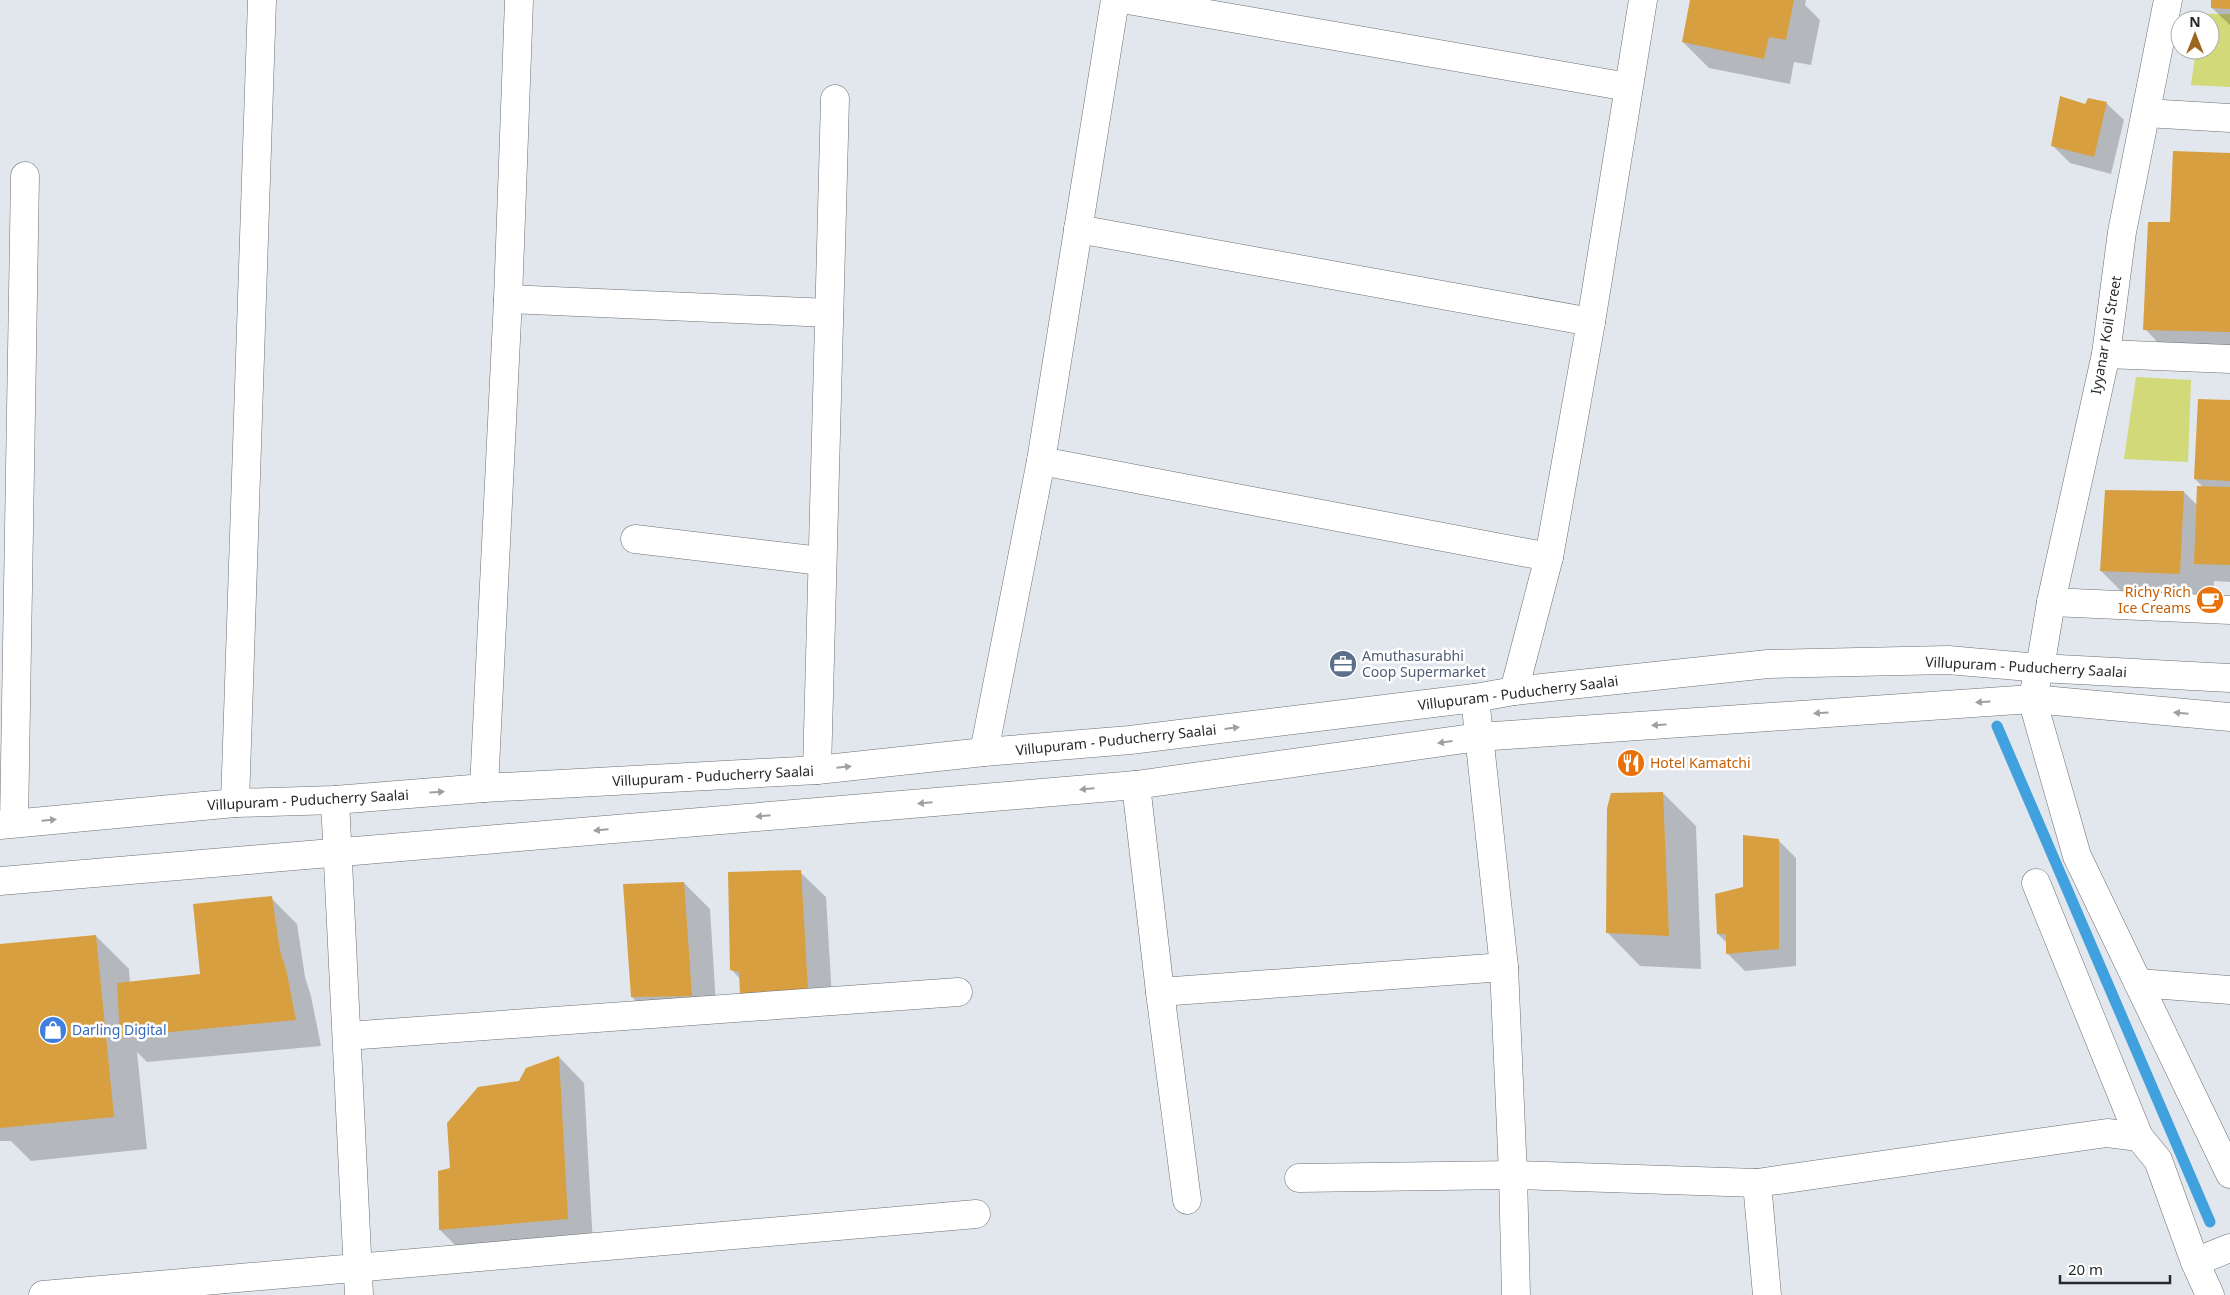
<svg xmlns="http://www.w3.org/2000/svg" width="2230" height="1295" font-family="'Noto Sans',sans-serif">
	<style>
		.green { fill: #d2d978 }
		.shadow { fill: #0003 }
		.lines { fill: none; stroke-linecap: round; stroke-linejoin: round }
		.stream { stroke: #41a1df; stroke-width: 11 }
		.building { fill: #d89f40 }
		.minor-casing { stroke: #6b6f73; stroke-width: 29 }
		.highway-casing { stroke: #6b6f73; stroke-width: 29 }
		.minor { stroke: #fff; stroke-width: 28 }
		.highway { stroke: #fff; stroke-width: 28 }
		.oneway { fill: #9e9fa0 }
		.labels { text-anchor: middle; stroke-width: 5; stroke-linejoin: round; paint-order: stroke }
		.street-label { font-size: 14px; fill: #27292b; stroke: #fff }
		.food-label { font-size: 14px; fill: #c56008; stroke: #fff; text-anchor: end }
		.service-label { font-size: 14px; fill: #4e5e75; stroke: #fff; text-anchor: start }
		.shop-label { font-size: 14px; fill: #366cbe; stroke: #fff; text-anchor: start }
	</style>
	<rect width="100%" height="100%" fill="#e1e7ec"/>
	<g class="green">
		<polygon points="2201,14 2230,14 2230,87 2191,85 2196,50 2210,50 2210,20 2200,20"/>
		<polygon points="2136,377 2191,380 2188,462 2124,459"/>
	</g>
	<g class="shadow">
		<polygon points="1691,0 1806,0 1805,5 1820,20 1811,65 1794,62 1790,84 1709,68 1683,42"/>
		<polygon points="2213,0 2230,0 2230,25 2212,8"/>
		<polygon points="2106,103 2124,120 2111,174 2070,163 2052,145 2086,105"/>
		<polygon points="2230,154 2230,357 2170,355 2145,329 2171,223"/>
		<polygon points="2230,402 2230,582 2214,581 2213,606 2134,604 2101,571 2184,492 2198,506 2203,487 2195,479"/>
		<polygon points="1663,793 1696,826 1701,969 1640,966 1607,932"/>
		<polygon points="1778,840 1796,858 1796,966 1745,971 1727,953 1727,943 1718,934"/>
		<polygon points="800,872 826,897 833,1015 767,1020 741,994 740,979 731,969"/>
		<polygon points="684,883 710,909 717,1021 658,1023 632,997"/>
		<polygon points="271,898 297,924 305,977 311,996 321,1046 147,1062 137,1052 147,1149 31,1161 11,1141 0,1141 0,945 96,936 129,969 130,983 202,975"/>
		<polygon points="559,1057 584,1083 593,1245 466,1256 440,1230 451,1168 520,1082"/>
	</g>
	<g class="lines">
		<polyline class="stream" points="1997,726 2210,1222"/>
	</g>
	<g class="building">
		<polygon points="1690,0 1794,0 1786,40 1769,37 1764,59 1682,42"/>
		<polygon points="2211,0 2230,0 2230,9 2211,8"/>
		<polygon points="2060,96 2085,104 2088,98 2107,102 2094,157 2051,146"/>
		<polygon points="2173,151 2230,153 2230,332 2143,330 2148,222 2170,222"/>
		<polygon points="2198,399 2230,400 2230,481 2194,479"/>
		<polygon points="2197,486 2230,487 2230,565 2194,564"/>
		<polygon points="2105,490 2184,491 2180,574 2100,571"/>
		<polygon points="1663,792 1669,936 1606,933 1607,808 1611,793"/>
		<polygon points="1743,835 1779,839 1779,949 1726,954 1726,934 1717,934 1715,894 1743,887"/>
		<polygon points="801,870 808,989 740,994 739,972 730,970 728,872"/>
		<polygon points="684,882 692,996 631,997 623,884"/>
		<polygon points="272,896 280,951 286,969 296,1020 120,1037 117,983 200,974 193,904"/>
		<polygon points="96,935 114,1117 0,1128 0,944"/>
		<polygon points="559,1056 568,1219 439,1230 438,1171 450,1168 447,1123 478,1087 519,1081 526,1068"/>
	</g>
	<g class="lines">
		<defs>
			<g id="minor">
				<polyline points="1128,0 1628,87"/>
				<polyline points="2168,0 2122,232 2106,354 2051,602 2040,668 2032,699 2077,856 2230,1174"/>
				<polyline points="2146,113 2230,118"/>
				<polyline points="1078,229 1591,322"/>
				<polyline points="508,299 829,313"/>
				<polyline points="2106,354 2230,359"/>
				<polyline points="1041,461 1549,557"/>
				<polyline points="635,539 821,561"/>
				<polyline points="2051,602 2230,610"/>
				<polyline points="1514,691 1549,557 1591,322 1643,0"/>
				<polyline points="1475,698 1504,967 1513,1175 1516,1295"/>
				<polyline points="984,752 1041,461 1115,0"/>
				<polyline points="817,770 835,99"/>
				<polyline points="1136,785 1160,992 1187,1200"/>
				<polyline points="484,788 508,299 519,0"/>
				<polyline points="335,800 359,1295"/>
				<polyline points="235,803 262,0"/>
				<polyline points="14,823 25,176"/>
				<polyline points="2036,883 2139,1137"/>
				<polyline points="2138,983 2230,990"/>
				<polyline points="1160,992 1504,967"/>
				<polyline points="347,1036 958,992"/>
				<polyline points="1299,1178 1513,1175 1757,1183 2107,1133 2139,1137 2158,1160 2195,1262 2210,1295"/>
				<polyline points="1757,1183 1767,1295"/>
				<polyline points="2195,1262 2230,1248"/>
				<polyline points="43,1295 976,1214"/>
			</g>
			<g id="highway">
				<polyline points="0,825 235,803 335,800 484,788 817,770 984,752 1130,740 1475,698 1514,691 1768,664 1948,660 2040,668 2230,678"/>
				<polyline points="0,881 1136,785 1479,737 2032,699 2230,717"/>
			</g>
		</defs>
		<use href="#minor" class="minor-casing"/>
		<use href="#highway" class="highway-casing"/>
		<use href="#minor" class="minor"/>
		<use href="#highway" class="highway"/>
	</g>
	<defs><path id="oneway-solid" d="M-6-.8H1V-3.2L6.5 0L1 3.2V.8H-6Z" transform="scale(1.25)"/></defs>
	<g class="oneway">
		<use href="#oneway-solid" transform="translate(1983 702) rotate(176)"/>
		<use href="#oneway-solid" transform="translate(1821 713) rotate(176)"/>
		<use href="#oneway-solid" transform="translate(2181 713) rotate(-175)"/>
		<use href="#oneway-solid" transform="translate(1659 725) rotate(176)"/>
		<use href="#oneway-solid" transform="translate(1232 728) rotate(-7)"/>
		<use href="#oneway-solid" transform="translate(1445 742) rotate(172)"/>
		<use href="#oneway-solid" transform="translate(844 767) rotate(-6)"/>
		<use href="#oneway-solid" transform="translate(1087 789) rotate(175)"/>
		<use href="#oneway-solid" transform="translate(437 792) rotate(-4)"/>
		<use href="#oneway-solid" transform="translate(925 803) rotate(175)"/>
		<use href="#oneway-solid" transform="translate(763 816) rotate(175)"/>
		<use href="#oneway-solid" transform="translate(49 820) rotate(-5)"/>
		<use href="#oneway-solid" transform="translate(601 830) rotate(175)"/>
	</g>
	<defs>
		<symbol id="cafe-disc" viewBox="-11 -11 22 22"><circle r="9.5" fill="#e8710a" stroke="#fff"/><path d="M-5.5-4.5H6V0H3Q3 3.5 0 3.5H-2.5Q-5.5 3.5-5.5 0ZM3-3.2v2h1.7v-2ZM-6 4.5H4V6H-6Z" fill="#fff"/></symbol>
		<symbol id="office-disc" viewBox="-11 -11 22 22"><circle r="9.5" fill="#5c6f8a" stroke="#fff"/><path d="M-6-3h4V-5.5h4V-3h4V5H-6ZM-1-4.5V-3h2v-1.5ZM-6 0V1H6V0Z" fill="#fff"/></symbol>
		<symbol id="restaurant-disc" viewBox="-11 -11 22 22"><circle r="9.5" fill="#e8710a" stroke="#fff"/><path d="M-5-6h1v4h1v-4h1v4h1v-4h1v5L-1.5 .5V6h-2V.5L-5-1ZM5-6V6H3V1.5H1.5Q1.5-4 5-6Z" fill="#fff"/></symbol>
		<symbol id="shop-disc" viewBox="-11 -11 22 22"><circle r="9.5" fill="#3f7fe0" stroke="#fff"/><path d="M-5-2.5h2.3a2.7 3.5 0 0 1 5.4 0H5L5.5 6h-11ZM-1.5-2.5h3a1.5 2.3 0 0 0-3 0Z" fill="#fff"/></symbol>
	</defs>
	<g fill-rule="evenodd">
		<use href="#cafe-disc" x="2194" y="584" width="32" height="32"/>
		<use href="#office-disc" x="1327" y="648" width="32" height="32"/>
		<use href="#restaurant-disc" x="1615" y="747" width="32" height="32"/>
		<use href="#shop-disc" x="37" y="1014" width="32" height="32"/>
	</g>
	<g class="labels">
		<g class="street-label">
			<text transform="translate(2106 335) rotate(-80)" y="5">Iyyanar Koil Street</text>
			<text transform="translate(2026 667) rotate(3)" y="5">Villupuram - Puducherry Saalai</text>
			<text transform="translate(1518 693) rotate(-7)" y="5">Villupuram - Puducherry Saalai</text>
			<text transform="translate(1116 740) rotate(-6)" y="5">Villupuram - Puducherry Saalai</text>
			<text transform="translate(713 776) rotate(-3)" y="5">Villupuram - Puducherry Saalai</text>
			<text transform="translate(308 800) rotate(-3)" y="5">Villupuram - Puducherry Saalai</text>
		</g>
		<g class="food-label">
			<text x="2191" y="597">Richy Rich<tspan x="2191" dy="16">Ice Creams</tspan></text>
			<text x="1650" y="768" text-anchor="start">Hotel Kamatchi</text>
		</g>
		<g class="service-label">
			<text x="1362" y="661">Amuthasurabhi<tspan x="1362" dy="16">Coop Supermarket</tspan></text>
		</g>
		<g class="shop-label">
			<text x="72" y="1035">Darling Digital</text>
		</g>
	</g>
	<g transform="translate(2195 35)"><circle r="24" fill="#ffffff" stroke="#a9a9aa"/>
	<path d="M0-4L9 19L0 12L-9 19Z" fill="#9b661d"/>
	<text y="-8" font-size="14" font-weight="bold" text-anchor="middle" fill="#27292b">N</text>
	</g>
	<path d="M2060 1275v8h110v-8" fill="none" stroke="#27292b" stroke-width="2.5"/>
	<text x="2068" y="1275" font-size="15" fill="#27292b" stroke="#ffffff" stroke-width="4" paint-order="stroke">20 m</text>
</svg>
